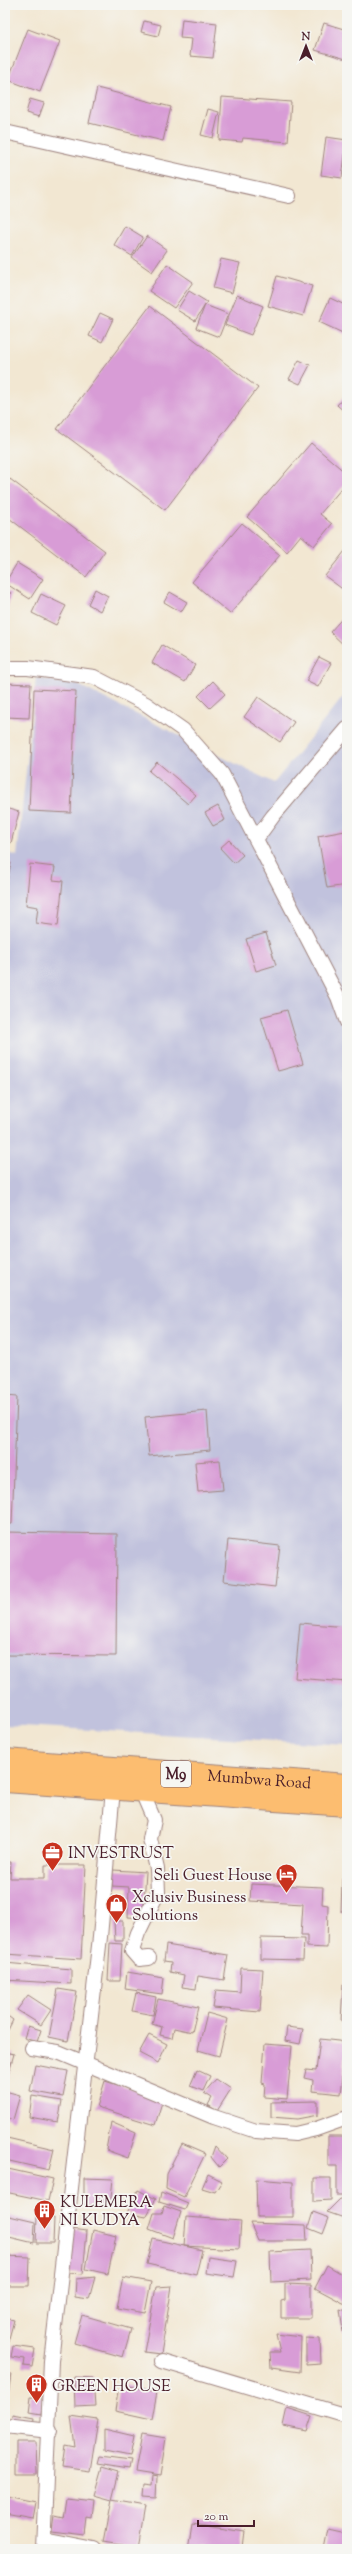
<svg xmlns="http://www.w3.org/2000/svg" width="352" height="2554" font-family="'Sorts Mill Goudy',serif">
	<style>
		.industrial { fill: #c1c2dd }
		.building { fill: #d89cd6 }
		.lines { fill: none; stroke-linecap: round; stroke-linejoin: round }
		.street-casing { stroke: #9e837e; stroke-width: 16 }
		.primary-casing { stroke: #9e837e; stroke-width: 24 }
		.street { stroke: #fff; stroke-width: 14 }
		.primary { stroke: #fcbd6f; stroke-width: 22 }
		.labels { text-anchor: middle; stroke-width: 3.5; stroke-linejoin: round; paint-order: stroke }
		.shield { fill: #f6f6f2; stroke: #7e6067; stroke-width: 1 }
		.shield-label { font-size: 15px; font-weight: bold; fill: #4a1f2b }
		.street-label { font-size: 16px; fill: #4a1f2b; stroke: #f6f6f2 }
		.poi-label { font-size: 16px; fill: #4a1f2b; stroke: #f6f6f2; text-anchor: start }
	</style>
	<rect width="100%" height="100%" fill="#f6f6f2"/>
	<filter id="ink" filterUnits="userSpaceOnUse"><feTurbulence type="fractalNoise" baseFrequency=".025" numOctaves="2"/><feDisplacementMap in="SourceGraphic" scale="8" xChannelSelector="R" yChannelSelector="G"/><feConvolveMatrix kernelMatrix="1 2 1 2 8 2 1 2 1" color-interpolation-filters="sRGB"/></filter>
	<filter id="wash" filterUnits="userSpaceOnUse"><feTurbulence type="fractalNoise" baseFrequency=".012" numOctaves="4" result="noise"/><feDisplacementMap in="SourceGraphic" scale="16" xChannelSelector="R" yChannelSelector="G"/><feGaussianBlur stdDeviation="0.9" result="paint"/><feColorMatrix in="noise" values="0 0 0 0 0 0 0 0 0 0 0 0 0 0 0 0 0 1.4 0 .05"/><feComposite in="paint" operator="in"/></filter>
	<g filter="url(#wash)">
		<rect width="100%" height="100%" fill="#f2e7d2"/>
		<polygon class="industrial" points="36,678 78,685 274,783 347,692 347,1745 5,1725 5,852 17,856"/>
		<g id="blocks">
			<g class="building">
				<polygon points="182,19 217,23 213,58 190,56 192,39 180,38"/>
				<polygon points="144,21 161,25 158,36 141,32"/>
				<polygon points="324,23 347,30 346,59 315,50"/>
				<polygon points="28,29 60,41 40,92 8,80"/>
				<polygon points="97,88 171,107 163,141 89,123"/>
				<polygon points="222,97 291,102 288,142 243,138 242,142 219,140"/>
				<polygon points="30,99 44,103 39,117 26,113"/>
				<polygon points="208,109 219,112 213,138 201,135"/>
				<polygon points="326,137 347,140 342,178 321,175"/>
				<polygon points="125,226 143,237 132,256 114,245"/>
				<polygon points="147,236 167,250 152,272 132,258"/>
				<polygon points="221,259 240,263 232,293 213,288"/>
				<polygon points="167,264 193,282 174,308 149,291"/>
				<polygon points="277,276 312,286 303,316 268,306"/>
				<polygon points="189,291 207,302 195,321 177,310"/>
				<polygon points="237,295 263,306 251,335 225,325"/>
				<polygon points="330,298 347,306 347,335 319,322"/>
				<polygon points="205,305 228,314 219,337 196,328"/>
				<polygon points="150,306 258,388 165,510 57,429"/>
				<polygon points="100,313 113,319 102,342 89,336"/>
				<polygon points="299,360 310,365 300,384 289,379"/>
				<polygon points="347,394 347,414 337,405"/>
				<polygon points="311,443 347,474 347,482 320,514 332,524 314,546 301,535 287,552 247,517"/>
				<polygon points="10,479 105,551 86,577 5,515 5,486"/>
				<polygon points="242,523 280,555 230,614 192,582"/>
				<polygon points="345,551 347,552 347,588 345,591 325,576"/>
				<polygon points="17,563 43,579 30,599 5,583"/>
				<polygon points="95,589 108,596 100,611 88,604"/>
				<polygon points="5,591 11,593 6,614 5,614"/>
				<polygon points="170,592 187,602 181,612 164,602"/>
				<polygon points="41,594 66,606 56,625 32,613"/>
				<polygon points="347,613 347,648 330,632"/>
				<polygon points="162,645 195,665 185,682 152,663"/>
				<polygon points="319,657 331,663 318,687 306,681"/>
				<polygon points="213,681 225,694 210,708 198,696"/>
				<polygon points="5,683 31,684 29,718 5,717"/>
				<polygon points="34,689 76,691 71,813 29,811"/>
				<polygon points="258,697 294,722 280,742 244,717"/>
				<polygon points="157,762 196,795 188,804 149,771"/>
				<polygon points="218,806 225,820 213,826 205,813"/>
				<polygon points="5,808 19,812 11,843 5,842"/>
				<polygon points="345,831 347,885 327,888 318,836"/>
				<polygon points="229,840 243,855 234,863 220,848"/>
				<polygon points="5,862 11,863 6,885 5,885"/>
				<polygon points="30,864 55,867 53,880 63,881 58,926 36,923 38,907 26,905"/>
				<polygon points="266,933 276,965 256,971 246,939"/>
				<polygon points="287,1010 303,1064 278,1071 261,1017"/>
				<polygon points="5,1396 17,1397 12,1524 5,1524"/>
				<polygon points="207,1411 210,1450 149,1456 145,1417"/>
				<polygon points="220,1460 223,1490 198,1492 195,1462"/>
				<polygon points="5,1532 117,1534 116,1656 5,1655"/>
				<polygon points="228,1540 280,1546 275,1587 224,1581"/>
				<polygon points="300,1623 347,1627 347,1682 295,1678"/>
				<polygon points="5,1862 11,1862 10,1878 45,1878 45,1865 86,1865 81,1959 5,1954"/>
				<polygon points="113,1870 146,1872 143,1918 128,1917 129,1887 112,1886"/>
				<polygon points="342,1879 347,1879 347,1912 341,1912"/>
				<polygon points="251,1884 323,1887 322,1904 328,1905 327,1948 307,1947 307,1935 301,1935 303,1904 250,1901"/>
				<polygon points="114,1921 123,1921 123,1941 115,1941"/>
				<polygon points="261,1938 304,1939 303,1960 261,1959"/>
				<polygon points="110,1943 122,1944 120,1981 108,1981"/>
				<polygon points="166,1945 228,1955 224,1980 198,1976 196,1989 182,1987 184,1975 170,1972 171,1962 164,1961"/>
				<polygon points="5,1963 71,1969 71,1984 5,1980"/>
				<polygon points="241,1968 263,1969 260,2012 213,2008 216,1990 240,1992"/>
				<polygon points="127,1972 164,1978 162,1994 125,1989"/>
				<polygon points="343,1985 347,1985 347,2021 341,2021"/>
				<polygon points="58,1989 77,1992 68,2041 49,2037"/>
				<polygon points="136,1993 156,1997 153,2015 132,2011"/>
				<polygon points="28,1995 51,2010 41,2025 17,2010"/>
				<polygon points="158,1999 198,2007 192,2032 174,2028 172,2038 160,2035 162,2027 152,2024"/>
				<polygon points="207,2013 228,2019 219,2056 198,2050"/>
				<polygon points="5,2014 13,2020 8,2030 5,2029"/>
				<polygon points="28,2026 41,2030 37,2042 24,2038"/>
				<polygon points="287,2027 303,2029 300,2044 285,2041"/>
				<polygon points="149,2035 167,2044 158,2063 139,2053"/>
				<polygon points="320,2039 347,2042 341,2094 312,2091 313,2080 304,2078 306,2070 316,2071"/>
				<polygon points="265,2044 292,2046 287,2099 264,2097 265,2084 262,2083"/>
				<polygon points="5,2052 14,2054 5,2085"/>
				<polygon points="35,2065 68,2071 63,2097 30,2091"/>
				<polygon points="197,2070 210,2076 203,2091 190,2086"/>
				<polygon points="216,2079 231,2089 217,2111 208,2105 212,2098 204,2093"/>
				<polygon points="105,2081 163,2099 155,2125 97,2107"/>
				<polygon points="5,2091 20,2095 13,2120 5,2117"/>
				<polygon points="32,2096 62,2101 58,2122 29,2117"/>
				<polygon points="318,2101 318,2115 297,2119 271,2117 271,2102"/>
				<polygon points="111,2122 136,2133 128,2158 106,2150"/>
				<polygon points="328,2136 347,2136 347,2195 337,2195 337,2166 328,2166"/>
				<polygon points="7,2138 54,2149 49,2170 5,2160"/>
				<polygon points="182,2144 205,2154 184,2197 166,2189 167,2174"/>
				<polygon points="215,2146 227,2159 219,2167 211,2157"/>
				<polygon points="8,2169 53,2179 48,2201 5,2192"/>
				<polygon points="208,2174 222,2181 215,2192 202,2188"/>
				<polygon points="84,2178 113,2179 110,2207 84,2205"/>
				<polygon points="314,2178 331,2178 331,2200 314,2201"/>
				<polygon points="256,2179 293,2182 293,2217 257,2217"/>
				<polygon points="138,2190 156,2199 146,2217 127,2213"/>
				<polygon points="161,2192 188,2203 185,2210 159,2202"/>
				<polygon points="340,2199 347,2200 347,2219 327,2212"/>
				<polygon points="164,2206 181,2212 173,2238 149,2229 154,2213 162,2213"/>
				<polygon points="313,2212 329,2218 323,2234 308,2228"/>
				<polygon points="5,2215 35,2222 34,2243 5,2236"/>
				<polygon points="37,2217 54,2218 53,2243 36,2243"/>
				<polygon points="186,2217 241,2221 239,2249 184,2246"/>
				<polygon points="250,2223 306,2225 307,2241 258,2241"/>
				<polygon points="72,2229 87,2231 83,2274 68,2273"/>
				<polygon points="93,2230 116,2236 108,2274 86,2269"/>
				<polygon points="153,2239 202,2250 196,2275 147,2264"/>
				<polygon points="310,2250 311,2280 271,2282 270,2252"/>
				<polygon points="5,2256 30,2257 29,2286 5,2286"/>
				<polygon points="208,2257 237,2261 234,2277 206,2273"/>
				<polygon points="327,2265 347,2277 347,2305 315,2288"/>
				<polygon points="95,2277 89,2299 75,2297 76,2279"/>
				<polygon points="123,2277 151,2282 145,2313 117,2308"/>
				<polygon points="285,2284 311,2285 311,2318 281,2318 281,2301 285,2300"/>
				<polygon points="172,2286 161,2354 144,2352 156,2287"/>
				<polygon points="340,2309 347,2311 347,2332 343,2332"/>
				<polygon points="82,2315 131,2329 123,2357 74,2343"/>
				<polygon points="5,2318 14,2320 8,2342 5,2342"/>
				<polygon points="276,2334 301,2337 300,2372 271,2368 270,2352 280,2352"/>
				<polygon points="306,2338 320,2339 321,2364 306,2365"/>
				<polygon points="13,2346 35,2349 32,2367 23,2366 24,2359 11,2357"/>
				<polygon points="5,2374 11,2374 6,2411 5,2411"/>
				<polygon points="74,2377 93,2378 95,2406 75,2407"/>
				<polygon points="119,2384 157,2392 152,2419 115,2411"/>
				<polygon points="31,2396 43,2397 41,2414 29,2412"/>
				<polygon points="287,2408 312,2416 307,2431 283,2426"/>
				<polygon points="12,2415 34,2419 33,2426 11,2423"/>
				<polygon points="71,2416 98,2420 90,2471 62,2467 65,2445 75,2447"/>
				<polygon points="104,2429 134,2436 130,2456 104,2451"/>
				<polygon points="142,2434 166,2438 160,2476 135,2472"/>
				<polygon points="16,2442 36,2442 37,2474 16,2474"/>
				<polygon points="99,2457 131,2461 129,2469 97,2464"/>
				<polygon points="102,2467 119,2472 112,2500 94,2495"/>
				<polygon points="152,2476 157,2477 156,2498 142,2497 143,2485 151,2486"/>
				<polygon points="5,2496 35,2502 32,2519 5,2514"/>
				<polygon points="66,2497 94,2500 92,2519 87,2518 85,2535 52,2531 54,2515 63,2517"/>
				<polygon points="112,2500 146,2506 139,2548 104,2542"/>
				<polygon points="192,2523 244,2531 242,2549 188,2549"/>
				<polygon points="329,2529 347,2533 346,2549 325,2549"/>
			</g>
		</g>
	</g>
	<g filter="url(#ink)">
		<use href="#blocks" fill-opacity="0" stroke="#9e837e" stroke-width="1"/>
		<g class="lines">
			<defs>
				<g id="street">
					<polyline points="5,132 289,196"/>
					<polyline points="5,668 28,668 94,677 146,704 183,730 222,774 338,997 347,1022"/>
					<polyline points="256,839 273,816 347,729"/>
					<polyline points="142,1792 154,1820 150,1839 157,1869 158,1892 138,1933 132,1951 139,1959 149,1958"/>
					<polyline points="32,2048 58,2052 214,2117 256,2131 295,2134 316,2129 347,2118"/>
					<polyline points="162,2361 347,2416"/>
					<polyline points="5,2426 50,2431"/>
					<polyline points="44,2539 95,2549"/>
					<polyline points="43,2549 51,2361 100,1937 113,1789"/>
				</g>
				<g id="primary">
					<path id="s1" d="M5,1760L347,1785"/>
					<polyline points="5,1781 347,1805"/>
				</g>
			</defs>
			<use href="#street" class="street-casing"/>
			<use href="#primary" class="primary-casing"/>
			<use href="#street" class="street"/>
			<use href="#primary" class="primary"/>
		</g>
	</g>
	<defs>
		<symbol id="office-pin" viewBox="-11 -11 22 30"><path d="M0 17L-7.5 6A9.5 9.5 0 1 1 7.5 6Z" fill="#c8321e" stroke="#f6f6f2"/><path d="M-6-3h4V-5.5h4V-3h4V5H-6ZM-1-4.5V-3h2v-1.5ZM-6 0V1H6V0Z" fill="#fff"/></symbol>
		<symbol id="hotel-pin" viewBox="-11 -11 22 30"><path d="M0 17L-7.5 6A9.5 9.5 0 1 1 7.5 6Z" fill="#c8321e" stroke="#f6f6f2"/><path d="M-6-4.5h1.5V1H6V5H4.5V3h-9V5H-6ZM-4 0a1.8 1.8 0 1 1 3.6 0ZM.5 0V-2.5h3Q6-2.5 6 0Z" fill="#fff"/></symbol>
		<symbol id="shop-pin" viewBox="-11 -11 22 30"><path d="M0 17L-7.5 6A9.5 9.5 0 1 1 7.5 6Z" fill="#c8321e" stroke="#f6f6f2"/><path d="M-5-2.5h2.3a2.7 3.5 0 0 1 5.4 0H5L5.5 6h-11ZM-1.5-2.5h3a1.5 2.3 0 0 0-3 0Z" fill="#fff"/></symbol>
		<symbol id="building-pin" viewBox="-11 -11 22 30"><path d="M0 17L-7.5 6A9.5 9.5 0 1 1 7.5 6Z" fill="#c8321e" stroke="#f6f6f2"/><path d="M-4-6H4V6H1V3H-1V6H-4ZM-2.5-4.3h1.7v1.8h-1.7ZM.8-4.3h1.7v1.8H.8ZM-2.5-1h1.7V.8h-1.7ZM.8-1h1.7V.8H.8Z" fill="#fff"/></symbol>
	</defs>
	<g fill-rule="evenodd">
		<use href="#office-pin" x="40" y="1840" width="25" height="34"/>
		<use href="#hotel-pin" x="274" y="1862" width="25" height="34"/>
		<use href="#shop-pin" x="104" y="1892" width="25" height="34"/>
		<use href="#building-pin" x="32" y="2198" width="25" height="34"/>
		<use href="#building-pin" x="24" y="2372" width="25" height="34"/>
	</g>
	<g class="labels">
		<rect class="shield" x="161" y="1761" width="30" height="26" rx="3"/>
		<g class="shield-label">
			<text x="176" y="1779">M9</text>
		</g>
		<g class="street-label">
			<text dy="6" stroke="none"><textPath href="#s1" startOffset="255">Mumbwa Road</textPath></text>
		</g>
		<g class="poi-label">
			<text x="68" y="1858">INVESTRUST</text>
			<text x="272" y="1880" text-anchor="end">Seli Guest House</text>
			<text x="132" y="1902">Xclusiv Business<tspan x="132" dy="18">Solutions</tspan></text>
			<text x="60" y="2207">KULEMERA<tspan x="60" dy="18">NI KUDYA</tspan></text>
			<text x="52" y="2391">GREEN HOUSE</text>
		</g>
	</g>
	<rect width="352" height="2554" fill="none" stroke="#f6f6f2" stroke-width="20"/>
	<g transform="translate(306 46)" stroke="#f6f6f2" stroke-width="3" paint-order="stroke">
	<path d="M0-3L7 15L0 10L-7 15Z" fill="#4a1f2b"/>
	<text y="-6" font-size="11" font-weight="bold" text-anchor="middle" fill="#4a1f2b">N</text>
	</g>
	<path d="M198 2520v6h56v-6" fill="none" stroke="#4a1f2b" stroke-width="2"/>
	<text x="204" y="2520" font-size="12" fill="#4a1f2b" stroke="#f6f6f2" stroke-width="3" paint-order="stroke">20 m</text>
</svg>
